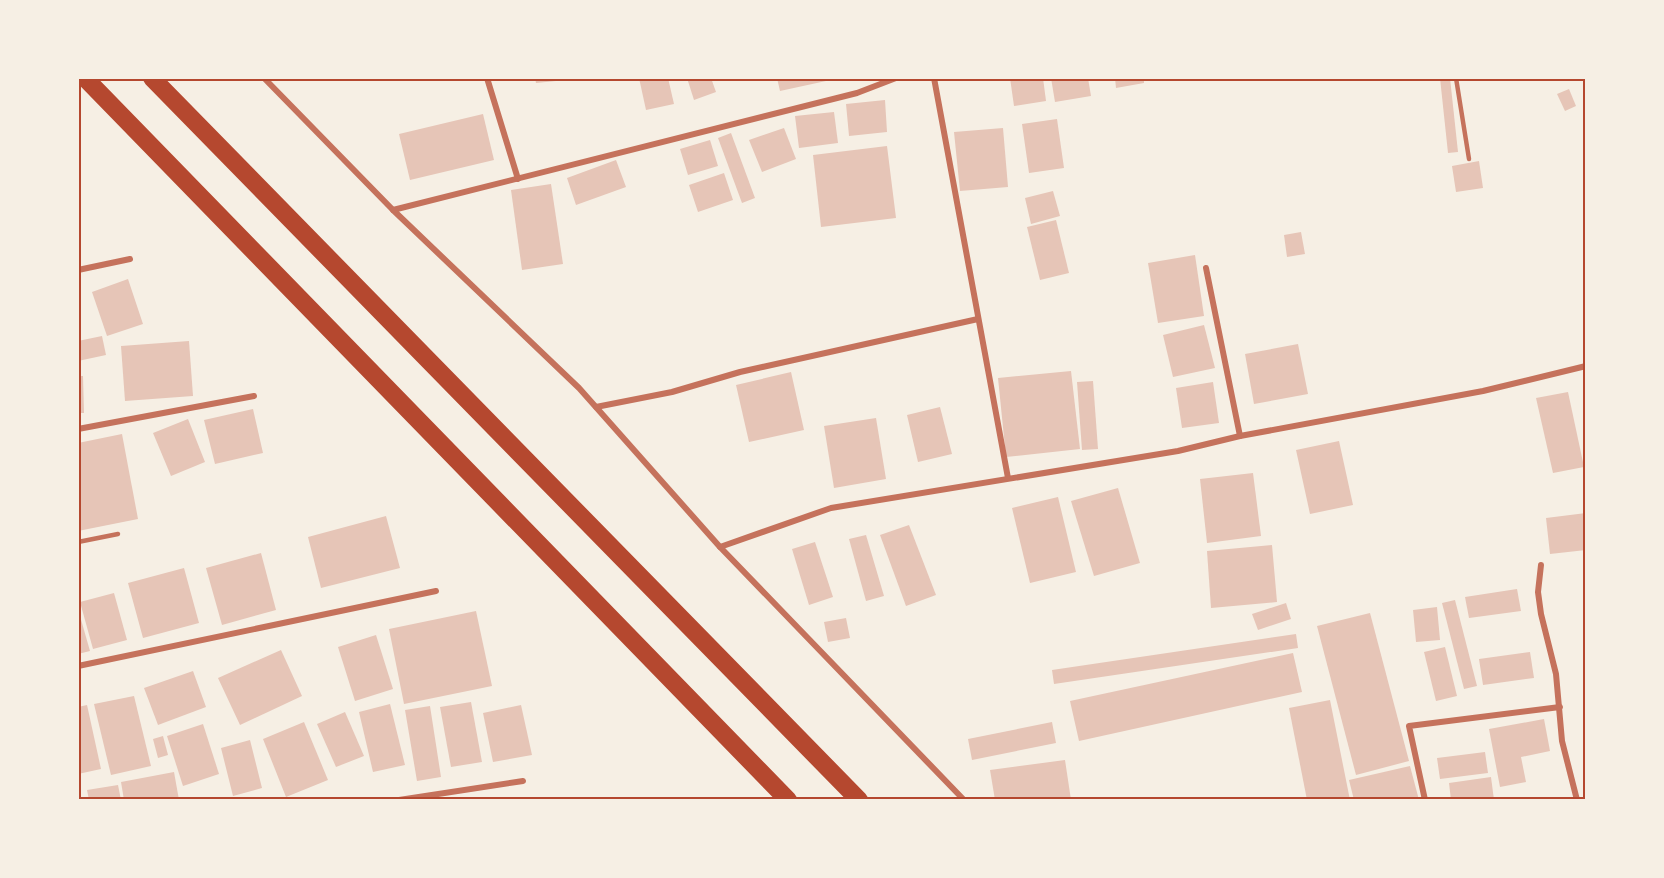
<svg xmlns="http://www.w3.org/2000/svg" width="1664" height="878" font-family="Mulish,sans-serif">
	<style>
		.building { fill: #e6c5b7 }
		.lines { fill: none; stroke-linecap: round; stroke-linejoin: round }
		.service { stroke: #c5725c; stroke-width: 4.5 }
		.minor { stroke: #c5725c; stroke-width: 6 }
		.motorway { stroke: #b5482f; stroke-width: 18 }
		.neatline { fill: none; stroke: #b5482f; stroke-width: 2 }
	</style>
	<rect width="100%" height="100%" fill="#f6efe4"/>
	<g class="building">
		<polygon points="535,78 566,78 566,80 536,83"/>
		<polygon points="639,78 668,78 674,104 646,110"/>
		<polygon points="687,78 711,78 716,92 694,100"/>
		<polygon points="777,78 826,78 826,81 780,91"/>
		<polygon points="1010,78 1043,78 1046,101 1014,106"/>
		<polygon points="1051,78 1088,78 1091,96 1055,102"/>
		<polygon points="1115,78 1144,78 1144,83 1116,88"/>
		<polygon points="1440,78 1450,78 1458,152 1448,153"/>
		<polygon points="1569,89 1576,106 1565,111 1557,94"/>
		<polygon points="885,100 887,132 849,136 846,104"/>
		<polygon points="834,112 838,143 799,148 795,116"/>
		<polygon points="483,114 494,160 410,180 399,134"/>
		<polygon points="1057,119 1064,168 1029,173 1022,124"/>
		<polygon points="784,128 796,159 762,172 749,140"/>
		<polygon points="1003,128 1008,187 960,191 954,132"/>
		<polygon points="731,133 755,198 742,203 718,138"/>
		<polygon points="710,140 718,166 688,175 680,149"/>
		<polygon points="887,146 896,218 821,227 813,155"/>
		<polygon points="616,160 626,187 576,205 567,178"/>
		<polygon points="1479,161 1483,188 1456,192 1452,166"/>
		<polygon points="724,173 733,200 698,212 689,185"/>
		<polygon points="551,184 563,264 522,270 511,190"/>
		<polygon points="1053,191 1060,216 1031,224 1025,198"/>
		<polygon points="1056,220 1069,273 1040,280 1027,227"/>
		<polygon points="1301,232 1305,254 1287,257 1284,235"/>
		<polygon points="1195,255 1204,316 1158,323 1148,263"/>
		<polygon points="128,279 143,324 107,336 92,292"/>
		<polygon points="1204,325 1215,368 1173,377 1163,335"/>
		<polygon points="102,336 106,355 78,361 78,341"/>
		<polygon points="189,341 193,396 125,401 121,346"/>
		<polygon points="1298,344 1308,394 1254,404 1245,354"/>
		<polygon points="1071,371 1080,449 1006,457 998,378"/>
		<polygon points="791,372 804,430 749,442 736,385"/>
		<polygon points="78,376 83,376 84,413 78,413"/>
		<polygon points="1093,381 1098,449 1082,450 1077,382"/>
		<polygon points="1213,382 1219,423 1182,428 1176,388"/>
		<polygon points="1568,392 1584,467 1553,473 1536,398"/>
		<polygon points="940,407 952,454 918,462 907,415"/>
		<polygon points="253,409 263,453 215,464 204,420"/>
		<polygon points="876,418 886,479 834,488 824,426"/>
		<polygon points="188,419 205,462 171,476 153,433"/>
		<polygon points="122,434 138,519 78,531 78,443"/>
		<polygon points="1339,441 1353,505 1310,514 1296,450"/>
		<polygon points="1253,473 1261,536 1207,543 1200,479"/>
		<polygon points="1118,488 1140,563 1094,576 1071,501"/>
		<polygon points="1058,497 1076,572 1030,583 1012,508"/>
		<polygon points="1586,513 1586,550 1550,554 1546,518"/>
		<polygon points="386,516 400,568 321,588 308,537"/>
		<polygon points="909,525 936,595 906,606 880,535"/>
		<polygon points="866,535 884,596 866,601 849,539"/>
		<polygon points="815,542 833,597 809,605 792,549"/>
		<polygon points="1272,545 1277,602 1211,608 1207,551"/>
		<polygon points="261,553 276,610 222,625 206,568"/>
		<polygon points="184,568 199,623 143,638 128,583"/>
		<polygon points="1517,589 1521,611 1469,618 1465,597"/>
		<polygon points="114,593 127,640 93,649 80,602"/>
		<polygon points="1455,600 1477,686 1464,689 1442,603"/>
		<polygon points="1286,603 1291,619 1258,630 1252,614"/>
		<polygon points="1437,607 1440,640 1416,642 1413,610"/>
		<polygon points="78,609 90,651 78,654"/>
		<polygon points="476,611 492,686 404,704 389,629"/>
		<polygon points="1370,613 1409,761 1356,775 1317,626"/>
		<polygon points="846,618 850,638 828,642 824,622"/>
		<polygon points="1296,634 1298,648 1054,684 1052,670"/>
		<polygon points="376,635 393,689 355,701 338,647"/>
		<polygon points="1445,647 1457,696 1436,701 1424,652"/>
		<polygon points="281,650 302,696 240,725 218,678"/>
		<polygon points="1530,652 1534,678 1483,685 1479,659"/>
		<polygon points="1293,653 1302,692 1079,741 1070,701"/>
		<polygon points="193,671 206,707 158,725 144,688"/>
		<polygon points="134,696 151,766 111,775 94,704"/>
		<polygon points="1330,700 1350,800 1307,800 1289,708"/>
		<polygon points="471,702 482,762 451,767 440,707"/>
		<polygon points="390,704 405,765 373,772 359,712"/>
		<polygon points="87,705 101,769 78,774 78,707"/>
		<polygon points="521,705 532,755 493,762 483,713"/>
		<polygon points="430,706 441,777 417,781 405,710"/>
		<polygon points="345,712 364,756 336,767 317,724"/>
		<polygon points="1544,719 1550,751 1521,757 1526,782 1500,787 1489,729"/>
		<polygon points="304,722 328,780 286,797 263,739"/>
		<polygon points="1052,722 1056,743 972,760 968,739"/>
		<polygon points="203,724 219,774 183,786 167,736"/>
		<polygon points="163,736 168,755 158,758 153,739"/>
		<polygon points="250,740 262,788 233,796 221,748"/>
		<polygon points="1485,752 1488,773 1440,779 1437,758"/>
		<polygon points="1065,760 1071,800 995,800 990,770"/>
		<polygon points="1410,766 1419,800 1354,800 1349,780"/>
		<polygon points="174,772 179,800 124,800 121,782"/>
		<polygon points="1491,777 1494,800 1451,800 1449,783"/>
		<polygon points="118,785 121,800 89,800 87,790"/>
	</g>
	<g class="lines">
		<g class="service">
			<polyline points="1456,78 1469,159"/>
			<polyline points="78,542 118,534"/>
		</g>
		<g class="minor">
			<polyline points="218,78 219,78"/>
			<polyline points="264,78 393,210 579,388 720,547 964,800"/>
			<polyline points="487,78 518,179"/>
			<polyline points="934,78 1008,478"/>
			<polyline points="393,210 857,93 896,78"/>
			<polyline points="1206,268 1240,436"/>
			<polyline points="78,270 130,259"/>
			<polyline points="596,407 672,392 740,372 978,319"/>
			<polyline points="78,429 254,396"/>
			<polyline points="720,547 831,508 1178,451 1240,436 1483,391 1586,366"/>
			<polyline points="1541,565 1538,592 1541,614 1556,674 1562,741 1577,800"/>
			<polyline points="78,666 436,591"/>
			<polyline points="399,800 523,781"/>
			<polyline points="1425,800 1409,726 1560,707"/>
		</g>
		<g class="motorway">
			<polyline points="85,78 788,800"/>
			<polyline points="152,78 859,800"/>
		</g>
	</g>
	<rect width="1664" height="878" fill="none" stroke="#f6efe4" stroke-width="159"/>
	<rect x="80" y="80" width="1504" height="718" class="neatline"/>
</svg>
